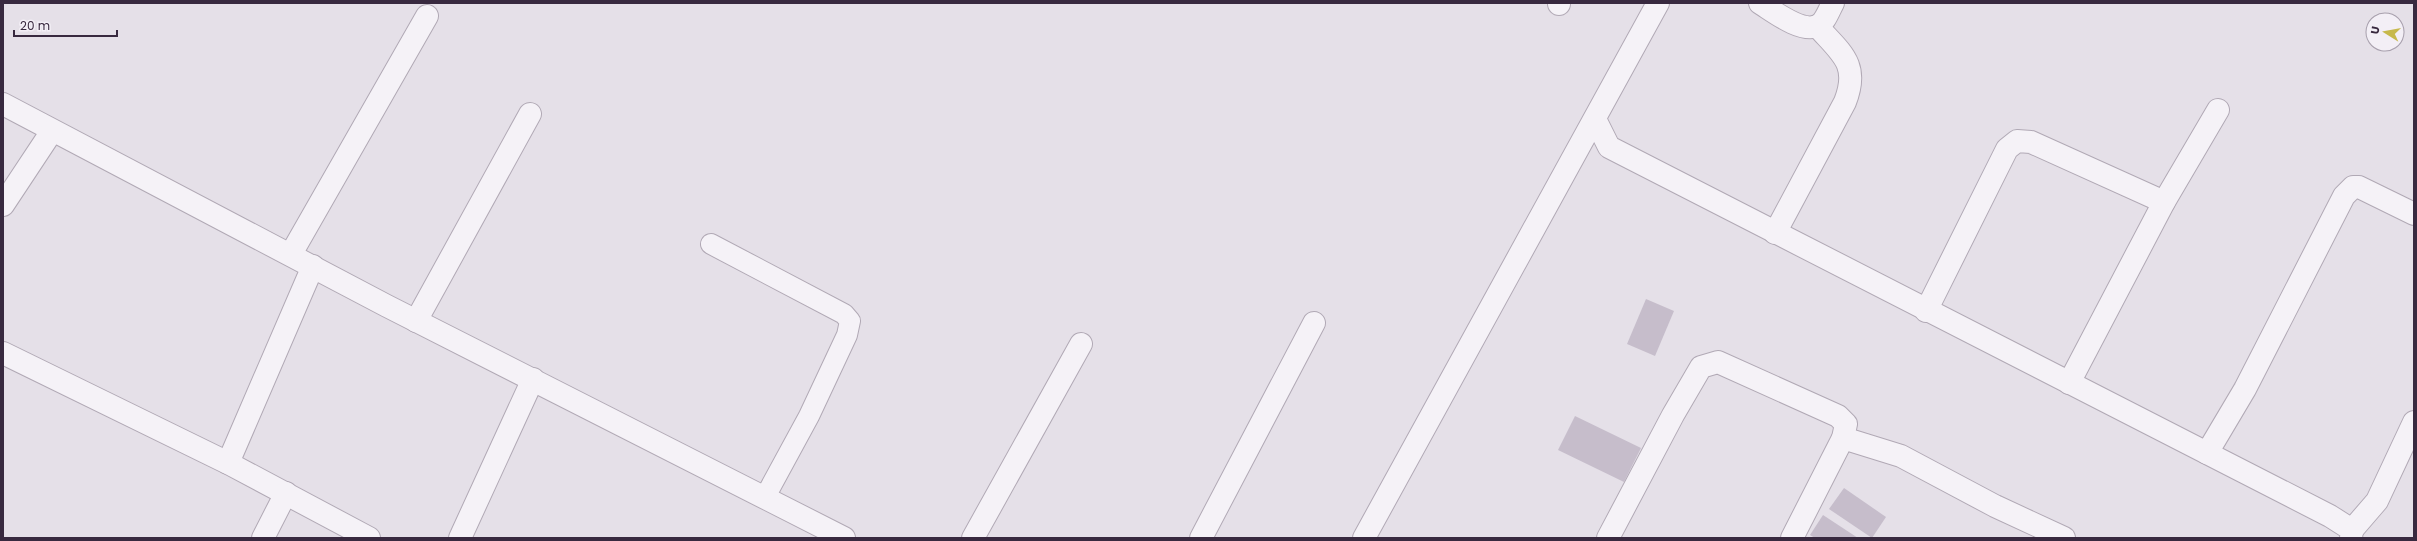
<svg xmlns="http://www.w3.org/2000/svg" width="2417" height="541" font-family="Poppins,sans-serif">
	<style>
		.building { fill: #c6bdcb }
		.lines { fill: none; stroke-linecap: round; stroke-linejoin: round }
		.service-casing { stroke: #b1a9b5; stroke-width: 22 }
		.minor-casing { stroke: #b1a9b5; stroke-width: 24 }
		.service { stroke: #f5f2f7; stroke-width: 20 }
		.minor { stroke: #f5f2f7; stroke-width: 22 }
	</style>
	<rect width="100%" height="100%" fill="#e5e0e8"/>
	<g class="building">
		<polygon points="1646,299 1674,311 1655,356 1627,344"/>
		<polygon points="1575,416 1641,448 1624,482 1558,450"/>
		<polygon points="1844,488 1886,517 1872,538 1829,509"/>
		<polygon points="1823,515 1858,538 1815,538 1810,535"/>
	</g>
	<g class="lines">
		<defs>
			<polyline id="service" points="711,244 844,314 850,321 847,335 809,416 765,497"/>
			<g id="minor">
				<path d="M1760,3C1773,11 1801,33 1817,26C1825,23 1829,10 1833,3"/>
				<polyline points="1559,4 1559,3"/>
				<polyline points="3,104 387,306 844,538"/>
				<polyline points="1595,119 1609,147 2330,516 2352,530 2351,538"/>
				<polyline points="3,205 52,131"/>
				<path d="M1775,233L1845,102C1860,64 1841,53 1817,26"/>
				<polyline points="291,254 427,16"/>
				<polyline points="1926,311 2007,149 2017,141 2031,142 2164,202"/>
				<polyline points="416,321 530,114"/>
				<polyline points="3,353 228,463 369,538"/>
				<polyline points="2069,383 2164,202 2218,110"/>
				<polyline points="1843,438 1901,456 1995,506 2064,538"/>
				<polyline points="2207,453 2245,389 2344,196 2353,187 2359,187 2414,214"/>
				<polyline points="228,463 313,266"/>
				<polyline points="2352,530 2377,501 2414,422"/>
				<polyline points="263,538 286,493"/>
				<polyline points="460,538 533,379"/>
				<polyline points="973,538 1081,344"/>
				<polyline points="1201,538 1314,323"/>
				<polyline points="1364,538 1658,3"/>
				<polyline points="1608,538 1673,415 1701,367 1718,362 1838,416 1846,424 1843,438 1792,538"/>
			</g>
		</defs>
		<use href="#service" class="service-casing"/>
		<use href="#minor" class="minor-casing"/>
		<use href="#service" class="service"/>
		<use href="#minor" class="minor"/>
	</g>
	<rect width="2417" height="541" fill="none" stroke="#38293f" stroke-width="8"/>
	<g transform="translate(2385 32) rotate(281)"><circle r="19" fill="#f3eff6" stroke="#a8a0ad"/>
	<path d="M0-3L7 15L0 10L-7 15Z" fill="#c7b94b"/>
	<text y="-6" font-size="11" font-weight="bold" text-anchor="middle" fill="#38293f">U</text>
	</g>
	<path d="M14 30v6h103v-6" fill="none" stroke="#38293f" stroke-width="2"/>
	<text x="20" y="30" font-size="12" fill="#38293f" stroke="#f3eff6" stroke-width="3" paint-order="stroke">20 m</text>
</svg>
